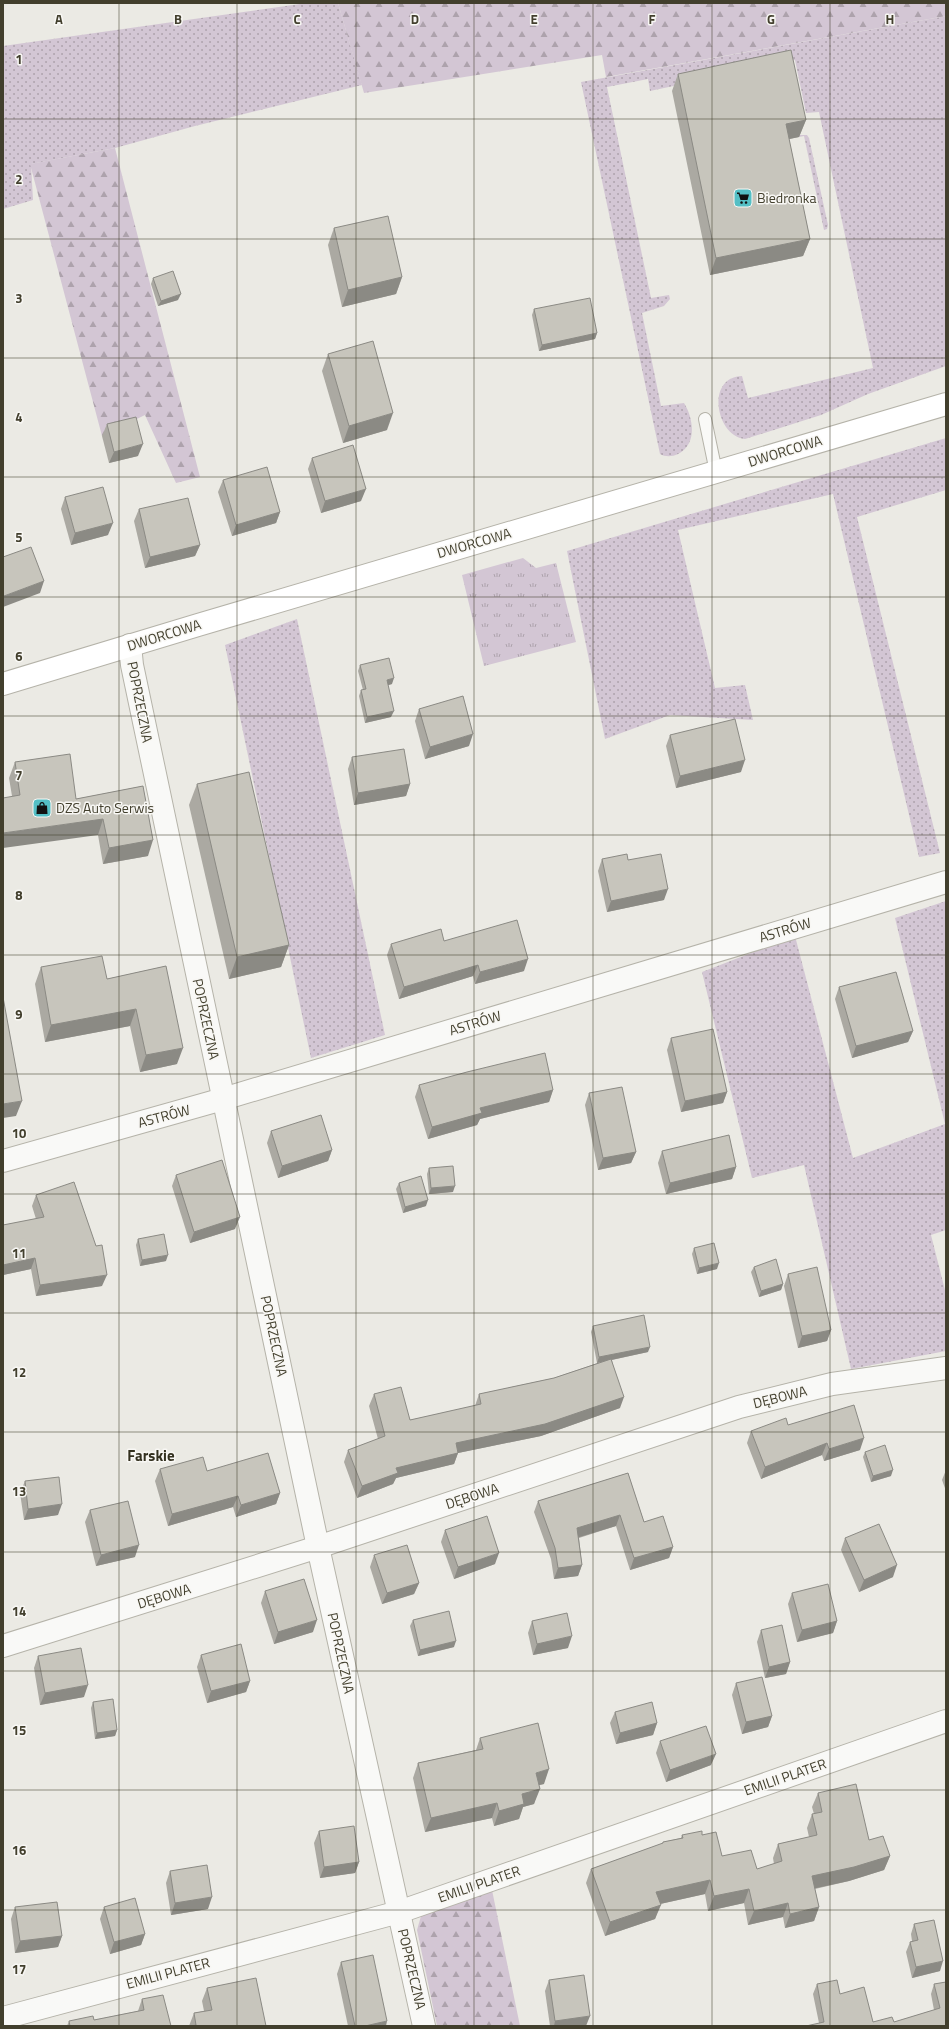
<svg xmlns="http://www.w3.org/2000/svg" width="949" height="2029" font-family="'Titillium Web',sans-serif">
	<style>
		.grass { fill: url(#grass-dots) }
		.forest { fill: url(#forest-firs) }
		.park { fill: url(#park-tufts) }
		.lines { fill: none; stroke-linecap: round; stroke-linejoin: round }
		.service-casing { stroke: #b5b3a9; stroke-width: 14 }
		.minor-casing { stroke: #b5b3a9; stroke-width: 24 }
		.secondary-casing { stroke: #b5b3a9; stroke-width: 24 }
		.service { stroke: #f9f9f7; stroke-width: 12 }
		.minor { stroke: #f9f9f7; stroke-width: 22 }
		.secondary { stroke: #fff; stroke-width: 22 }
		.wall { fill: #aba9a2 }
		.shaded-wall { fill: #8b8a84 }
		.building { fill: #c7c5bc; stroke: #8b8a84 }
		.grid { fill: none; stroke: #423f2d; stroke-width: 1; stroke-opacity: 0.55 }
		.labels { text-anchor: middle; stroke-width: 3; stroke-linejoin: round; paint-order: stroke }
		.poi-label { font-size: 14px; fill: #423f2d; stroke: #f8f7f4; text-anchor: start }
		.street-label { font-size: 14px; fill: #423f2d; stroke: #f8f7f4 }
		.neighbourhood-label { font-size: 15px; font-weight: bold; fill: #33301f; stroke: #f8f7f4 }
		.grid-label { font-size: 13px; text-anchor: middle; font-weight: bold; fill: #423f2d; stroke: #f8f7f4; stroke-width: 3; stroke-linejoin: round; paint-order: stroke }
	</style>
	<defs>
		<pattern id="grass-dots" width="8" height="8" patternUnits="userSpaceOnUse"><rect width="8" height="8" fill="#d3c6d4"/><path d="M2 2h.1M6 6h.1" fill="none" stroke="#ada2ac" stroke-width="1.8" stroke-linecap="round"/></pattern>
		<pattern id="forest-firs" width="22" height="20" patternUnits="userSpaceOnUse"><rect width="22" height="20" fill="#d3c6d4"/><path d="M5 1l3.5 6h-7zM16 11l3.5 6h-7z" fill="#ada2ac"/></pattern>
		<pattern id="park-tufts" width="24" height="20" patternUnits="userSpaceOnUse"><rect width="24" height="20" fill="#d3c6d4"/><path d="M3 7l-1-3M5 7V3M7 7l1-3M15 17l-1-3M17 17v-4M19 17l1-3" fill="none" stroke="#ada2ac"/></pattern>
	</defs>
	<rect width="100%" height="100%" fill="#ebeae4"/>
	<g class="grass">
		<polygon points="307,3 338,3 362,85 195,126 115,148 31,164 33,200 3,209 3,46"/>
		<path d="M946,16V366L868,394L821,415L745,439C716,437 705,377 742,376L748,398L873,368L819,112L806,113L795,60L650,91L648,79L607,87L651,298L669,295L670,299L664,306L642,313L661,406L684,403C694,419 697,445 678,454C672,457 665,457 660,454L581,82Z"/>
		<polygon points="799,135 807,135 809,138 828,225 827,229 824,230 804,136 799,137"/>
		<polygon points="946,438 946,490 857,517 940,853 919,857 833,494 678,530 715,688 745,685 753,720 670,715 605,739 567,551"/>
		<polygon points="297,619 385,1035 311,1058 225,645"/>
		<polygon points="946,901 946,1230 931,1235 946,1294 946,1351 851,1369 804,1165 752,1178 702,972 795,936 853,1158 945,1124 895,918"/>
	</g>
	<g class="forest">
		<polygon points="338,3 946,3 946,16 606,77 602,55 364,93"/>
		<polygon points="115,148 200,477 176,483 145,415 102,436 30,164"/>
		<polygon points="492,1890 520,2026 437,2026 417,1930 421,1916"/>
	</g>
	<polygon class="park" points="523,558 536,568 556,563 576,642 484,666 462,575"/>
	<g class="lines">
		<defs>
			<polyline id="service" points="705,419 716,472"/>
			<g id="minor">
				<polyline points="130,645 132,665 318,1547 424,2026"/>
				<polyline points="3,1161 223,1099 946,882"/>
				<polyline points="3,1646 318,1547 739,1407 832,1384 946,1368"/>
				<polyline points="3,2018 399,1912 946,1721"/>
			</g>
			<polyline id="secondary" points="3,684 198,625 946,404"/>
		</defs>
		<use href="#service" class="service-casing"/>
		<use href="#minor" class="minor-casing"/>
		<use href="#secondary" class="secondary-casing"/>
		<use href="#service" class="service"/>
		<use href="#minor" class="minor"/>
		<use href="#secondary" class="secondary"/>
	</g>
	<g class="wall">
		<polygon points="678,74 806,120 799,137 789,139 810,239 803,256 710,275 672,91"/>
		<polygon points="334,228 402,277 396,294 342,307 328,245"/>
		<polygon points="153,278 178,300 158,306 151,284"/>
		<polygon points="534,309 597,333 595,339 539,351 532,315"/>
		<polygon points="328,354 387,430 343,443 322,371"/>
		<polygon points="107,424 138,456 109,463 102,436"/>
		<polygon points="312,458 361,501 321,513 308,469"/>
		<polygon points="223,480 280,512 276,523 232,536 218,492"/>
		<polygon points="65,497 108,535 71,545 61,509"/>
		<polygon points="139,509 200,545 195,556 145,568 134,521"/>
		<polygon points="360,665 392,684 388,685 391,717 365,723 359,696 361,690 363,690 358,671"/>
		<polygon points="419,709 469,746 425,759 415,721"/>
		<polygon points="670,735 741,772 676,788 666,746"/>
		<polygon points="352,757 410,784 406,796 354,805 348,769"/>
		<polygon points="15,762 76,799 143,786 148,856 103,864 98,835 12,796 9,778"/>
		<polygon points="197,784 289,945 281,967 229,979 189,805"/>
		<polygon points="602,859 628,860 664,900 607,912 598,871"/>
		<polygon points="444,941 524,971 475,984 473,976 399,999 387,955 391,944"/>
		<polygon points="166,966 177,1064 140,1072 130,1026 45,1042 35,984 41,967 107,979"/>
		<polygon points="839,987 913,1031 908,1042 852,1058 835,999"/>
		<polygon points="671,1038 727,1092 723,1103 681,1112 667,1050"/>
		<polygon points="419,1085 553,1090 549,1102 480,1119 477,1125 428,1139 415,1097"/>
		<polygon points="589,1093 636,1152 631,1163 598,1170 585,1105"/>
		<polygon points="271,1131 332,1150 328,1161 278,1178 267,1143"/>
		<polygon points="662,1151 736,1167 732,1179 666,1194 658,1163"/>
		<polygon points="429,1168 453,1192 429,1194 427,1174"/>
		<polygon points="176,1175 235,1229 190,1243 172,1186"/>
		<polygon points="399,1183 426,1206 403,1213 396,1189"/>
		<polygon points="36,1195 102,1286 36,1296 31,1269 3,1275 3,1225 36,1219 32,1206"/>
		<polygon points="138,1239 166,1261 140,1266 136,1245"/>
		<polygon points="694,1248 717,1269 697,1274 692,1254"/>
		<polygon points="754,1267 783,1284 781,1290 759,1297 751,1272"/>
		<polygon points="788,1274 831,1330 827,1341 798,1348 784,1286"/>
		<polygon points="593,1326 648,1352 612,1360 620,1408 541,1436 458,1453 454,1464 396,1478 393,1484 357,1498 344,1462 348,1450 378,1439 369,1406 374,1394 410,1420 475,1406 479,1394 554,1378 601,1362 597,1363 591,1332"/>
		<polygon points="788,1425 860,1450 824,1461 822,1455 761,1479 747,1443 751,1431"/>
		<polygon points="865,1452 891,1476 871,1482 863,1457"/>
		<polygon points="160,1469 207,1471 280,1493 276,1504 236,1517 233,1507 168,1526 155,1481"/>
		<polygon points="946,1470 946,1491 942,1480"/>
		<polygon points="628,1473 644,1522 673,1547 669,1558 630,1570 616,1526 579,1538 582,1565 578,1576 554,1579 551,1559 534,1512 538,1501"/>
		<polygon points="25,1481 58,1515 24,1520 20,1493"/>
		<polygon points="90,1510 135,1557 96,1566 85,1522"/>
		<polygon points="445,1530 495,1564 454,1579 441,1542"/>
		<polygon points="845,1538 893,1577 859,1592 841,1550"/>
		<polygon points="374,1555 419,1583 414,1594 382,1604 370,1567"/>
		<polygon points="265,1591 313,1632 274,1644 261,1603"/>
		<polygon points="792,1593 837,1621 833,1633 797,1642 788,1604"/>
		<polygon points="413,1620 454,1647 418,1656 410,1626"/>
		<polygon points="532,1621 568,1648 533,1655 528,1633"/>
		<polygon points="761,1630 790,1662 786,1674 765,1678 757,1642"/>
		<polygon points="201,1655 250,1681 246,1692 207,1703 197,1667"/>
		<polygon points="38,1656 84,1697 40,1705 34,1668"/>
		<polygon points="736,1683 772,1716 768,1727 742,1734 732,1695"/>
		<polygon points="93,1702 117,1730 115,1736 95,1739 91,1708"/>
		<polygon points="615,1712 657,1723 653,1735 616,1744 610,1723"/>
		<polygon points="480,1738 544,1784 539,1785 534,1804 523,1807 519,1819 494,1826 492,1818 425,1832 413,1778 418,1763 476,1750"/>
		<polygon points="660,1741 711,1765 666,1782 656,1753"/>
		<polygon points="818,1793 869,1840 890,1856 884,1870 849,1881 815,1889 819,1907 814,1921 785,1928 783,1917 748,1925 744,1903 708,1911 705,1894 660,1904 655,1919 605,1936 586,1883 591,1869 662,1844 663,1842 681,1838 682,1835 702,1835 722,1856 757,1869 774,1864 773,1858 778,1844 809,1837 807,1828 812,1814 814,1814 812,1807"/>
		<polygon points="319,1831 359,1862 355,1873 320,1878 314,1843"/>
		<polygon points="170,1871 208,1909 171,1915 166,1883"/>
		<polygon points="15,1907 62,1936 58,1947 15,1953 11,1919"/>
		<polygon points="104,1907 145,1934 141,1945 110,1954 100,1919"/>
		<polygon points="914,1924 940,1971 912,1978 906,1952 910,1942 912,1941 911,1934"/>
		<polygon points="341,1962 386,2026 348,2026 337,1974"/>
		<polygon points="549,1980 586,2026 550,2026 545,1991"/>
		<polygon points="817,1984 840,1994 873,2022 894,2022 934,2010 931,1994 934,1984 946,2026 819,2023 813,1994"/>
		<polygon points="207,1988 266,2026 189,2026 194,2013 204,2011 202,2001"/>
		<polygon points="142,1999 171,2026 67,2026 69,2021 94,2020 138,2011"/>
	</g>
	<g class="shaded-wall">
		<polygon points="806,120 799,137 780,141 786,124"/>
		<polygon points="810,239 803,256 710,275 716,258"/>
		<polygon points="402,277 396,294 342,307 348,290"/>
		<polygon points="181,294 178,300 158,306 161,301"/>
		<polygon points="597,333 595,339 539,351 542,345"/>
		<polygon points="393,413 387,430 343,443 349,426"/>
		<polygon points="143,444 138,456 109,463 114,452"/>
		<polygon points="366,489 361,501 321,513 325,501"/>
		<polygon points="280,512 276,523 232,536 236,525"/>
		<polygon points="113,523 108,535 71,545 75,533"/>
		<polygon points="200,545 195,556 145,568 150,557"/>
		<polygon points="44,581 40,593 3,607 3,599 4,596"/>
		<polygon points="394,678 392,684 385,686 387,680"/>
		<polygon points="394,711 391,717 365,723 367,717"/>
		<polygon points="473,734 469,746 425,759 430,747"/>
		<polygon points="745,760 741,772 676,788 680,776"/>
		<polygon points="410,784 406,796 354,805 358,793"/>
		<polygon points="103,819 98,835 3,848 3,833"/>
		<polygon points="153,840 148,856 103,864 109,848"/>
		<polygon points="668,889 664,900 607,912 611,901"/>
		<polygon points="289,945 281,967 229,979 237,957"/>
		<polygon points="528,959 524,971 475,984 480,972"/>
		<polygon points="478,965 473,976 399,999 404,987"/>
		<polygon points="136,1009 130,1026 45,1042 51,1025"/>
		<polygon points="913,1031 908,1042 852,1058 856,1046"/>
		<polygon points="183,1048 177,1064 140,1072 146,1055"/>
		<polygon points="553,1090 549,1102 480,1119 477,1125 428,1139 432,1127 480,1108"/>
		<polygon points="727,1092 723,1103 681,1112 685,1101"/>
		<polygon points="22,1101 16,1116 3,1118 3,1104"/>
		<polygon points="332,1150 328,1161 278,1178 282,1166"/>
		<polygon points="636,1152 631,1163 598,1170 603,1158"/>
		<polygon points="736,1167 732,1179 666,1194 670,1183"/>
		<polygon points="455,1186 453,1192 429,1194 431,1188"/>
		<polygon points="428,1200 426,1206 403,1213 405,1207"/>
		<polygon points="240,1217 235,1229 190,1243 194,1232"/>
		<polygon points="168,1255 166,1261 140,1266 142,1260"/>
		<polygon points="35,1258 31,1269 3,1275 3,1265"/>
		<polygon points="719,1263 717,1269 697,1274 699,1268"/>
		<polygon points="107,1275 102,1286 36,1296 40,1285"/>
		<polygon points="783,1284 781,1290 759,1297 761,1291"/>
		<polygon points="831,1330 827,1341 798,1348 802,1336"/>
		<polygon points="650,1347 648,1352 597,1363 599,1357"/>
		<polygon points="624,1397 620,1408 541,1436 458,1453 454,1464 396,1478 393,1484 357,1498 362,1486 396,1468 456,1443"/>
		<polygon points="864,1438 860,1450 824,1461 829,1449"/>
		<polygon points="827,1443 822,1455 761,1479 765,1467"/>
		<polygon points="893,1470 891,1476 871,1482 873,1476"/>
		<polygon points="280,1493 276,1504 236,1517 241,1505"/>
		<polygon points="238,1496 233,1507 168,1526 172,1514"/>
		<polygon points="62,1504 58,1515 24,1520 28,1509"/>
		<polygon points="620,1515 616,1526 573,1539 577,1528"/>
		<polygon points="139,1545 135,1557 96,1566 101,1555"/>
		<polygon points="673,1547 669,1558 630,1570 634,1558"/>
		<polygon points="499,1553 495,1564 454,1579 458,1567"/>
		<polygon points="582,1565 578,1576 554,1579 558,1568"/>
		<polygon points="897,1565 893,1577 859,1592 864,1580"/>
		<polygon points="419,1583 414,1594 382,1604 387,1593"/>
		<polygon points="317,1620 313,1632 274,1644 278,1632"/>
		<polygon points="837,1621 833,1633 797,1642 802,1630"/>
		<polygon points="572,1636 568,1648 533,1655 537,1644"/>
		<polygon points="456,1641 454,1647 418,1656 420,1650"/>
		<polygon points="790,1662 786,1674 765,1678 769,1667"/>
		<polygon points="250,1681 246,1692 207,1703 211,1691"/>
		<polygon points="88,1685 84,1697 40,1705 45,1693"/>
		<polygon points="772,1716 768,1727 742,1734 746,1722"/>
		<polygon points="657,1723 653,1735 616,1744 620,1733"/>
		<polygon points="117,1730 115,1736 95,1739 97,1733"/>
		<polygon points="716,1754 711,1765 666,1782 670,1770"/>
		<polygon points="549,1769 544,1784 530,1787 536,1773"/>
		<polygon points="540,1789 534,1804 523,1807 519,1819 494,1826 499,1811 522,1794"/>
		<polygon points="497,1803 492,1818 425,1832 431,1818"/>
		<polygon points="890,1856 884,1870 849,1881 807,1890 812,1876"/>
		<polygon points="359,1862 355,1873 320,1878 324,1867"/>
		<polygon points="710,1880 705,1894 651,1906 656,1892"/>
		<polygon points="749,1889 744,1903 708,1911 714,1896"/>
		<polygon points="212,1897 208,1909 171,1915 175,1903"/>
		<polygon points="788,1903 783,1917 748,1925 754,1911"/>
		<polygon points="661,1905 655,1919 605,1936 610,1922"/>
		<polygon points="819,1907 814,1921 785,1928 790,1914"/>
		<polygon points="145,1934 141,1945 110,1954 114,1942"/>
		<polygon points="62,1936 58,1947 15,1953 20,1941"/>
		<polygon points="943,1961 940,1971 912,1978 916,1967"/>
		<polygon points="590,2016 586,2026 554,2026 555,2021"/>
		<polygon points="387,2021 386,2026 365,2026"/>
	</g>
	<g class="building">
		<polygon points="791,50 806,120 786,124 810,239 716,258 678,74"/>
		<polygon points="388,216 402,277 348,290 334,228"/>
		<polygon points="173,271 181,294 161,301 153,278"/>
		<polygon points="590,298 597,333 542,345 534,309"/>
		<polygon points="373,341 393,413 349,426 328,354"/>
		<polygon points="136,417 143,444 114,452 107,424"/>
		<polygon points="353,445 366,489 325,501 312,458"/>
		<polygon points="267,467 280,512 236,525 223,480"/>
		<polygon points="103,487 113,523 75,533 65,497"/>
		<polygon points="188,498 200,545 150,557 139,509"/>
		<polygon points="31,547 44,581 4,596 3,593 3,557"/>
		<polygon points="389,658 394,678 387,680 394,711 367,717 361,690 366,689 360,665"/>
		<polygon points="463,696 473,734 430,747 419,709"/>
		<polygon points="735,719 745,760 680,776 670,735"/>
		<polygon points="404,749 410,784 358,793 352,757"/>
		<polygon points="70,754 76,799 143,786 153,840 109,848 103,819 3,833 3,798 20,795 15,762"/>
		<polygon points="249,772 289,945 237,957 197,784"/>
		<polygon points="627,854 628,860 661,854 668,889 611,901 602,859"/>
		<polygon points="517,920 528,959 480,972 478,965 404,987 391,944 441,929 444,941"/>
		<polygon points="102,956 107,979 166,966 183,1048 146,1055 136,1009 51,1025 41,967"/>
		<polygon points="896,972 913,1031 856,1046 839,987"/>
		<polygon points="3,997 22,1101 3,1104"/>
		<polygon points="713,1029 727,1092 685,1101 671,1038"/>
		<polygon points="545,1053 553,1090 480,1108 482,1113 432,1127 419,1085 467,1072"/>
		<polygon points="622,1087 636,1152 603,1158 589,1093"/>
		<polygon points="321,1115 332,1150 282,1166 271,1131"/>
		<polygon points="729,1135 736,1167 670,1183 662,1151"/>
		<polygon points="222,1160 240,1217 194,1232 176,1175"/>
		<polygon points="453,1166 455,1186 431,1188 429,1168"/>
		<polygon points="421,1176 428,1200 405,1207 399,1183"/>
		<polygon points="74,1182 96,1246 102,1245 107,1275 40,1285 35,1258 3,1265 3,1225 44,1217 36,1195"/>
		<polygon points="164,1234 168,1255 142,1260 138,1239"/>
		<polygon points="714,1243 719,1263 699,1268 694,1248"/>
		<polygon points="776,1259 783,1284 761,1291 754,1267"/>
		<polygon points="817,1267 831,1330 802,1336 788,1274"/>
		<polygon points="644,1315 650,1347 599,1357 593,1326"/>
		<polygon points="611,1359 624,1397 545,1424 456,1443 458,1453 396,1468 398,1473 362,1486 348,1450 385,1436 374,1394 401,1387 410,1420 481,1404 479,1394 554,1378"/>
		<polygon points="854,1405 864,1438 829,1449 827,1443 765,1467 751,1431 786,1418 788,1425"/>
		<polygon points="885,1445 893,1470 873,1476 865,1452"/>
		<polygon points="268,1453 280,1493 241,1505 238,1496 172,1514 160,1469 203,1457 207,1471"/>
		<polygon points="628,1473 644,1522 663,1516 673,1547 634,1558 620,1515 577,1528 582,1565 558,1568 555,1548 538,1501"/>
		<polygon points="59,1477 62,1504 28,1509 25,1481"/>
		<polygon points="128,1501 139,1545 101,1555 90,1510"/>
		<polygon points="487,1516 499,1553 458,1567 445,1530"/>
		<polygon points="879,1524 897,1565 864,1580 845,1538"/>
		<polygon points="407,1545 419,1583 387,1593 374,1555"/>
		<polygon points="304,1579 317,1620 278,1632 265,1591"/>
		<polygon points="828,1584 837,1621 802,1630 792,1593"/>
		<polygon points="449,1611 456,1641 420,1650 413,1620"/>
		<polygon points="567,1613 572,1636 537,1644 532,1621"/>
		<polygon points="782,1625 790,1662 769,1667 761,1630"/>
		<polygon points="241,1644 250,1681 211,1691 201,1655"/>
		<polygon points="81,1648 88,1685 45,1693 38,1656"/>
		<polygon points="762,1677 772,1716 746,1722 736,1683"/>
		<polygon points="113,1699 117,1730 97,1733 93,1702"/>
		<polygon points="652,1702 657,1723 620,1733 615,1712"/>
		<polygon points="538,1723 549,1769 536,1773 540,1789 522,1794 524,1804 499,1811 497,1803 431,1818 418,1763 483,1749 480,1738"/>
		<polygon points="706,1726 716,1754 670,1770 660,1741"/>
		<polygon points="856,1784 869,1840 883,1836 890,1856 854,1867 812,1876 819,1907 790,1914 788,1903 754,1911 749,1889 714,1896 710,1880 656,1892 661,1905 610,1922 591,1869 663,1843 663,1842 683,1838 682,1835 702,1831 702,1835 716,1832 722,1856 751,1850 757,1869 782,1861 778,1844 817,1835 812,1814 822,1812 818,1793"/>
		<polygon points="354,1826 359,1862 324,1867 319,1831"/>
		<polygon points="207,1865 212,1897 175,1903 170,1871"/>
		<polygon points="135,1898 145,1934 114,1942 104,1907"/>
		<polygon points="57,1902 62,1936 20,1941 15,1907"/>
		<polygon points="934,1920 943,1961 916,1967 910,1942 918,1940 914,1924"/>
		<polygon points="373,1955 387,2021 365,2026 355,2026 341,1962"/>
		<polygon points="584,1975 590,2016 555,2021 549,1980"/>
		<polygon points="256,1978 266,2026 192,2026 196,2025 194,2013 212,2010 207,1988"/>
		<polygon points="837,1980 840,1994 864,1987 873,2022 892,2017 894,2022 940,2008 934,1984 946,1982 946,2026 806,2026 824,2022 817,1984"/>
		<polygon points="163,1995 171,2026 70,2026 69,2021 93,2016 94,2020 144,2010 142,1999"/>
	</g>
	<path class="grid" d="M119,3V2026M237,3V2026M356,3V2026M474,3V2026M593,3V2026M712,3V2026M830,3V2026M3,119H946M3,239H946M3,358H946M3,477H946M3,597H946M3,716H946M3,835H946M3,955H946M3,1074H946M3,1194H946M3,1313H946M3,1432H946M3,1552H946M3,1671H946M3,1790H946M3,1910H946"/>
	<defs>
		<symbol id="supermarket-square" viewBox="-11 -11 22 22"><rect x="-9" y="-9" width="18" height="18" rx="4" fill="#54bfc5" stroke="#f8f7f4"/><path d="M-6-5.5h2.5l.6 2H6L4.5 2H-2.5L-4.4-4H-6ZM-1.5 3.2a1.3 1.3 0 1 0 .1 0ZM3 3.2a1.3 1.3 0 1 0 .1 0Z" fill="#111"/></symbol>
		<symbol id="shop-square" viewBox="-11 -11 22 22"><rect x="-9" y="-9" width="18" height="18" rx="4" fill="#54bfc5" stroke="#f8f7f4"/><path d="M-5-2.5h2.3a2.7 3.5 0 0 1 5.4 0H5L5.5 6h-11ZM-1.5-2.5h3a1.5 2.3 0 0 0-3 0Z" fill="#111"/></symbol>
	</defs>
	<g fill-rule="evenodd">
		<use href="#supermarket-square" x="732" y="187" width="22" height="22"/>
		<use href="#shop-square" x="31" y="797" width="22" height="22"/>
	</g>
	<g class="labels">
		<g class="poi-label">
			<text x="757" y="203">Biedronka</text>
			<text x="56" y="813">DZS Auto Serwis</text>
		</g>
		<g class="street-label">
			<text transform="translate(785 451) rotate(-17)" y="5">DWORCOWA</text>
			<text transform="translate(474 543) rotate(-16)" y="5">DWORCOWA</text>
			<text transform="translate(164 635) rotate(-17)" y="5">DWORCOWA</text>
			<text transform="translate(140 702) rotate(79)" y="5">POPRZECZNA</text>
			<text transform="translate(785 930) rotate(-17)" y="5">ASTRÓW</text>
			<text transform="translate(206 1019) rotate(78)" y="5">POPRZECZNA</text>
			<text transform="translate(475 1023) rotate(-17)" y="5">ASTRÓW</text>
			<text transform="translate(164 1116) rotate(-15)" y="5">ASTRÓW</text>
			<text transform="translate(274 1336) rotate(78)" y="5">POPRZECZNA</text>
			<text transform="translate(780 1397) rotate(-14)" y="5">DĘBOWA</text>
			<text transform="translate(472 1496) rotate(-18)" y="5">DĘBOWA</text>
			<text transform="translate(164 1596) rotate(-17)" y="5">DĘBOWA</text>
			<text transform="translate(341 1653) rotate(78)" y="5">POPRZECZNA</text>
			<text transform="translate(785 1777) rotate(-19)" y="5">EMILII PLATER</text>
			<text transform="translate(479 1884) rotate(-19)" y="5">EMILII PLATER</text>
			<text transform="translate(412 1969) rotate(77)" y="5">POPRZECZNA</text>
			<text transform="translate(168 1973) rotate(-15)" y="5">EMILII PLATER</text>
		</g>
		<g class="neighbourhood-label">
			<text x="151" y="1461">Farskie</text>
		</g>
	</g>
	<g class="grid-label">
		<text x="59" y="24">A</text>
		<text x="178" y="24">B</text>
		<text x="297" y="24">C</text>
		<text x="415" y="24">D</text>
		<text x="534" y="24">E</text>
		<text x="652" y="24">F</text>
		<text x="771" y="24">G</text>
		<text x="890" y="24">H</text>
		<text x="19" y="64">1</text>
		<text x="19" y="184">2</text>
		<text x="19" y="303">3</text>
		<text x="19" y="422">4</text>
		<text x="19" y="542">5</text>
		<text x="19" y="661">6</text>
		<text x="19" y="780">7</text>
		<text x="19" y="900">8</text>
		<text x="19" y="1019">9</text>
		<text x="19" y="1138">10</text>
		<text x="19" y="1258">11</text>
		<text x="19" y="1377">12</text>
		<text x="19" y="1496">13</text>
		<text x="19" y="1616">14</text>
		<text x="19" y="1735">15</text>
		<text x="19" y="1855">16</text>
		<text x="19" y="1974">17</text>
	</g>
	<rect width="949" height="2029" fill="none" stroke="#423f2d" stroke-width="8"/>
</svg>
